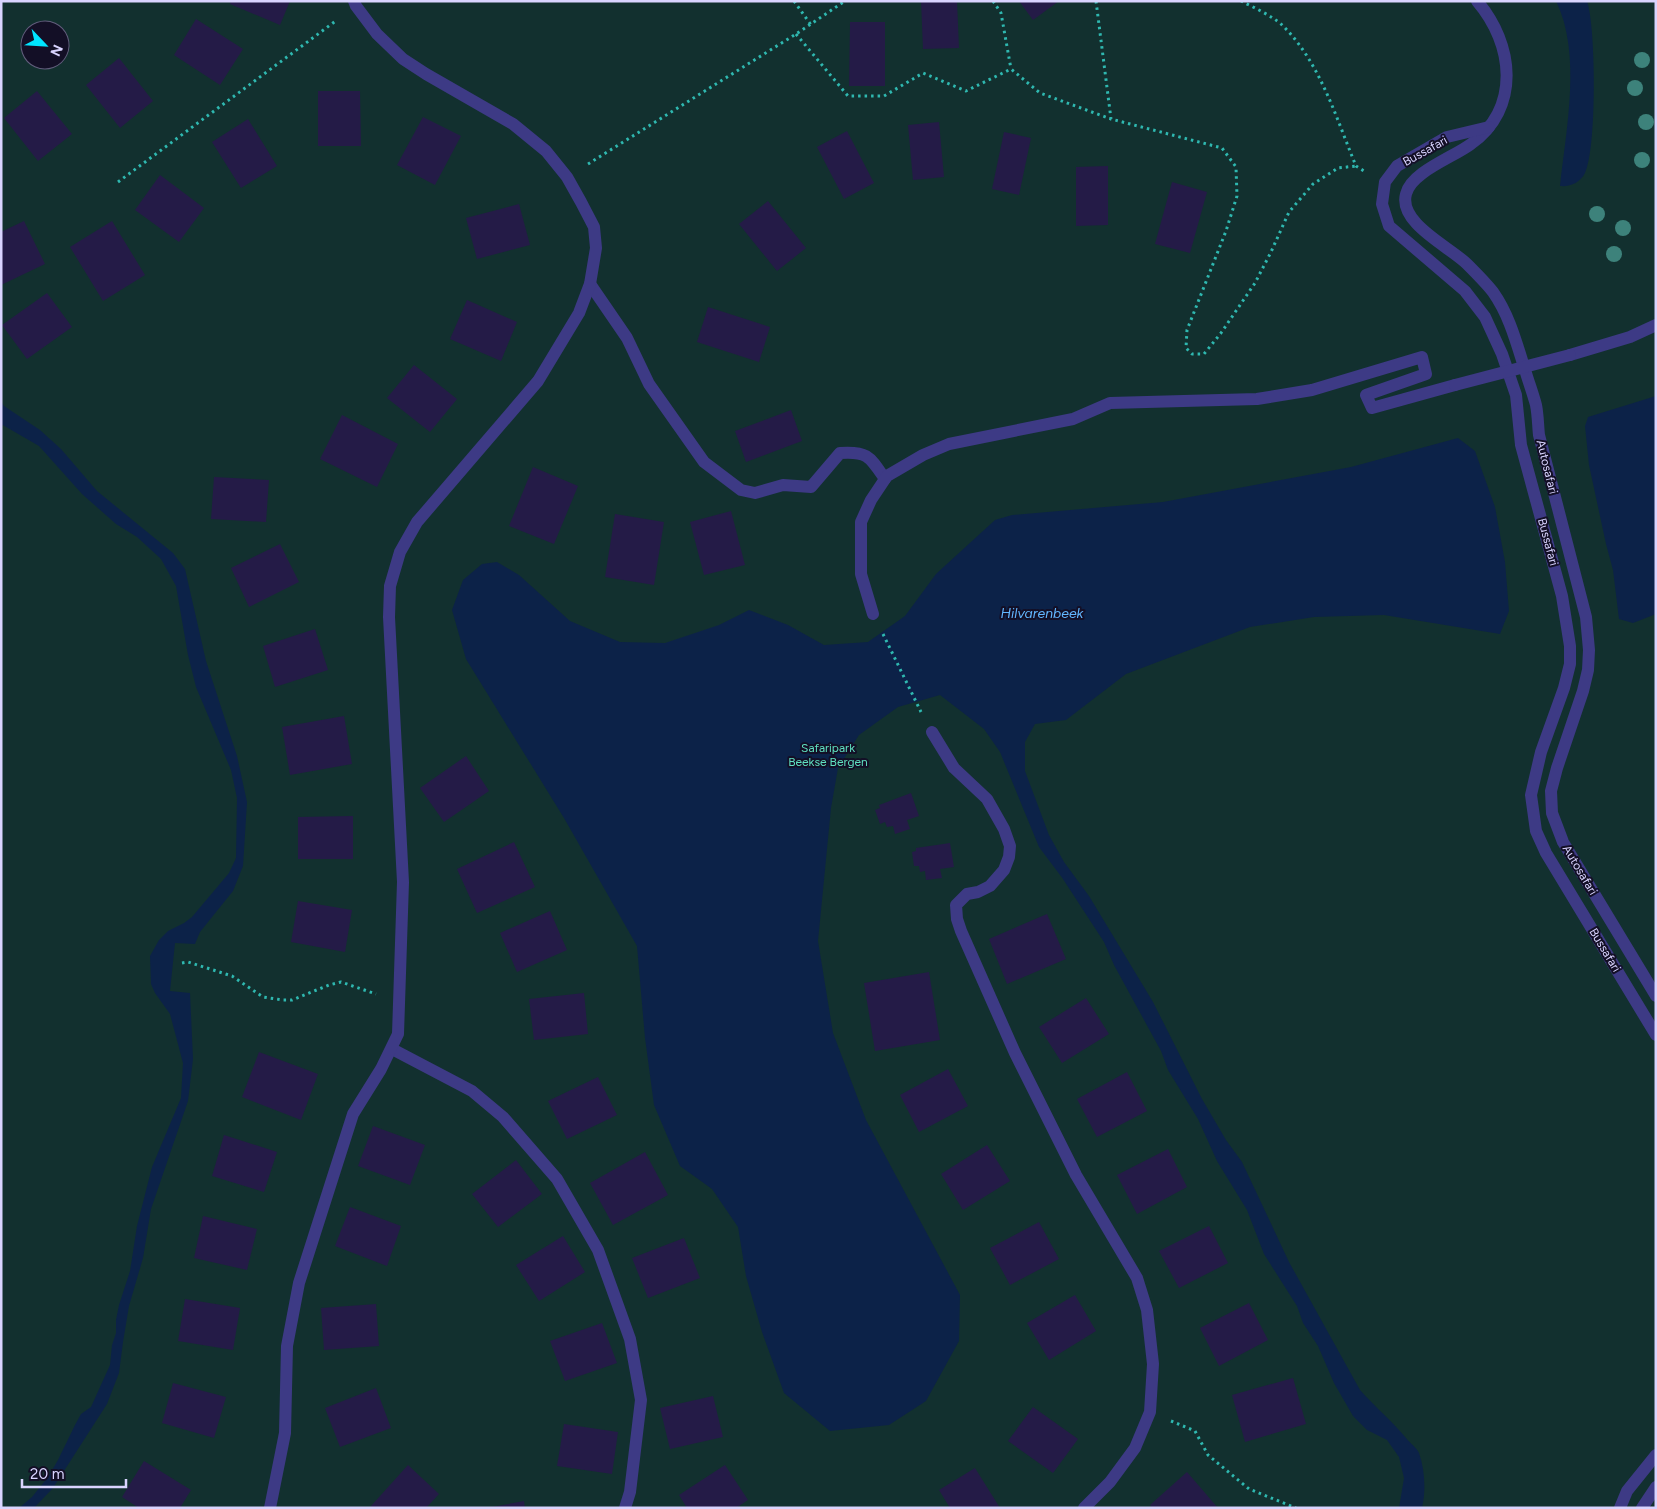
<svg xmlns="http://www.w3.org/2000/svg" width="1657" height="1509" font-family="Figtree,sans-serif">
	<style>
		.green { fill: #12302f; fill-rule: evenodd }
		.water { fill: #0c2248 }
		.building { fill: #241b47 }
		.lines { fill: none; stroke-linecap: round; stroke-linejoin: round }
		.path { stroke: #2fb8b0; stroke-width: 3; stroke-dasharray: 2.5 4; stroke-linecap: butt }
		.minor { stroke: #3d3a85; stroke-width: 12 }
		.minor-bridge { stroke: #3d3a85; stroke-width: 12 }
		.tree { fill: #3d827b }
		.labels { text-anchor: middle; stroke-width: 4; stroke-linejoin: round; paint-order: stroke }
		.street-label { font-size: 12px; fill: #d9d4ff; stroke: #130f26 }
		.park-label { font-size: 12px; fill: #5fe0c0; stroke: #130f26 }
		.water-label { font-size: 14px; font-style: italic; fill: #62b6ff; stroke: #130f26 }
	</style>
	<rect width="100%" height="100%" fill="#130f26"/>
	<path class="green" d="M1,1H1656V1508H1ZM30,30H60V60H30Z"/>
	<g class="water">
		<path d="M1556,1H1587C1596,27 1597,149 1585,173C1580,183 1570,187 1560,186C1566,130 1582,54 1556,1Z"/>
		<polygon points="1656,396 1656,614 1633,623 1619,619 1613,570 1606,544 1589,465 1585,426 1588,417"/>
		<polygon points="1,402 4,406 40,430 61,449 97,491 173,553 185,569 206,661 237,756 247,802 243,866 233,891 200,932 195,944 175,943 170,991 190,993 193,1059 188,1101 151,1209 143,1258 129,1306 123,1342 119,1373 107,1404 53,1488 34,1508 19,1508 32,1497 48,1477 58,1460 75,1425 81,1414 91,1407 110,1365 112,1345 116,1333 116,1320 119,1305 130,1271 137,1226 152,1167 181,1098 183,1063 170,1014 155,993 151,984 150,956 159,940 168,931 184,923 192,917 229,873 236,858 237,798 231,770 196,687 188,655 176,586 161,559 137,537 116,524 82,494 39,446 1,424"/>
		<path d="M1458,438L1475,451L1495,507L1505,562L1509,611L1500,634L1384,615L1314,617L1250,627L1126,674L1066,720L1035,724L1025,742V771L1049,835L1064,862L1089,896L1153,1002L1202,1099L1226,1140L1242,1162L1289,1262L1360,1390C1375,1407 1392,1421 1406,1438C1410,1443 1417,1448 1419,1453C1425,1470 1426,1491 1422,1508H1399L1404,1478L1399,1457L1387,1440L1367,1430L1353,1416L1334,1383L1318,1346L1303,1323L1297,1306L1264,1254L1247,1210L1217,1161L1198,1119L1168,1070L1161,1051L1114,965L1104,942L1063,879L1039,847L1000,752L984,729L940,695L898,707L859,735L838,768L831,808L818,941L833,1033L866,1120L960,1295L959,1341L926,1401L889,1425L830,1431L784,1393L762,1332L746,1276L738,1227L712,1189L680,1166L654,1105L645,1038L637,946L564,818L466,659L452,610L463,580L482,564L497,562L519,575L570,621L620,642L665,643L719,625L749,610L788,625L824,645L868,642L905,616L936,574L995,520L1012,515L1163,502L1351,467Z"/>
	</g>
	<g class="building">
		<polygon points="231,1 290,1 280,25 230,4"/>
		<polygon points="921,1 957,1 959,48 923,49"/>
		<polygon points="1019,1 1059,1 1033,20"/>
		<polygon points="196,19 243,49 220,85 174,55"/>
		<polygon points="850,22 885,22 885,86 849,86"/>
		<polygon points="119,58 153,101 120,128 86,85"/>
		<polygon points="37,91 72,134 38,161 4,118"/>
		<polygon points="318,91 360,91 361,146 318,146"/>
		<polygon points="423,117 461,136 435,185 397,165"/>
		<polygon points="248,119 277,166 241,188 212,142"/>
		<polygon points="939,122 944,177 913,180 908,125"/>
		<polygon points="847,131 874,183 844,199 817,147"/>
		<polygon points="1004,132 1031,138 1019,195 992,189"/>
		<polygon points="1108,166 1108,225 1076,226 1076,167"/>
		<polygon points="160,175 204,208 179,242 135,210"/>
		<polygon points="1172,182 1207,192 1190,253 1155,244"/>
		<polygon points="768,201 806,248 777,271 739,224"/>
		<polygon points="519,204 530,245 477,259 466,218"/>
		<polygon points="24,221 45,264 1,285 1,232"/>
		<polygon points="112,221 145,275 103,301 70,247"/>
		<polygon points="47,293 72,327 27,359 2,325"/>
		<polygon points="467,300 517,322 501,361 450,339"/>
		<polygon points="708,307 770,327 759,362 697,342"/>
		<polygon points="414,365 457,399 430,432 387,398"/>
		<polygon points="791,410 802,441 746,462 735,431"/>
		<polygon points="342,415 398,444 377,487 320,459"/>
		<polygon points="533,467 578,486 554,544 509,526"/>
		<polygon points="214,477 269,480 266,522 211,519"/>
		<polygon points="731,511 745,565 704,575 690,522"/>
		<polygon points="615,514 664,522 654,585 605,577"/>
		<polygon points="280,544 299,582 249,607 231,568"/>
		<polygon points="315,629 328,670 275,687 263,646"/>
		<polygon points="344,716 352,764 290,775 282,727"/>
		<polygon points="466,756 489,791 444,822 420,788"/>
		<polygon points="911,793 919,816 907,820 910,829 895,834 893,826 887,827 885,822 880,824 875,810 880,808 879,805"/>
		<polygon points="353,816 353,859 298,859 298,817"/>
		<polygon points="514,842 535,887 477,913 457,869"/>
		<polygon points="950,843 954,867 940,869 942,878 926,880 925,871 920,872 919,866 914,866 912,852 916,851 916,848"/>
		<polygon points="298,901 352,910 345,952 291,942"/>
		<polygon points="550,911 567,950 517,972 500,933"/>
		<polygon points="1047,914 1066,959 1007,984 989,939"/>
		<polygon points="929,972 940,1040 875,1051 864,983"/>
		<polygon points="584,993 588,1034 534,1040 529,999"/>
		<polygon points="1086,998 1109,1034 1062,1063 1039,1027"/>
		<polygon points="259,1052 318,1074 301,1120 242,1097"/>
		<polygon points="948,1069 968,1106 919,1132 900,1095"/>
		<polygon points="1127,1072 1147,1111 1097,1137 1077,1099"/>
		<polygon points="598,1077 617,1115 567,1139 548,1101"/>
		<polygon points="373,1126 425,1145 410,1185 358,1166"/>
		<polygon points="224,1135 277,1152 264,1192 212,1176"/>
		<polygon points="987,1145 1010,1181 963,1210 941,1174"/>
		<polygon points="1168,1149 1187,1187 1137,1214 1117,1175"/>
		<polygon points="645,1152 668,1195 613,1225 590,1183"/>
		<polygon points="516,1160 542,1194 498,1227 472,1194"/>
		<polygon points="350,1207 401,1226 387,1266 335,1246"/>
		<polygon points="203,1216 257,1229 247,1270 194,1258"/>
		<polygon points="1039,1222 1059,1259 1010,1285 990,1248"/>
		<polygon points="1209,1226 1228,1263 1179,1288 1159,1251"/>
		<polygon points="563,1236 585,1272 539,1301 516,1265"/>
		<polygon points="684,1238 700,1278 648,1298 632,1258"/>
		<polygon points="1075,1295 1096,1331 1049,1360 1027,1323"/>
		<polygon points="185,1299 240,1308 233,1350 178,1341"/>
		<polygon points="1249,1303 1268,1340 1219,1366 1200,1328"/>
		<polygon points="376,1304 379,1346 324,1350 321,1308"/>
		<polygon points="602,1323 617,1363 565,1381 550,1341"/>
		<polygon points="1293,1378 1306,1424 1245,1442 1232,1395"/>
		<polygon points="173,1383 226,1397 214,1438 162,1423"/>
		<polygon points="376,1388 391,1428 340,1447 325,1408"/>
		<polygon points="713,1396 723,1437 670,1449 660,1408"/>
		<polygon points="1033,1407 1078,1439 1053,1473 1008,1441"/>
		<polygon points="564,1424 618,1432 612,1474 557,1466"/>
		<polygon points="144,1461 191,1490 180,1508 139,1508 122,1497"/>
		<polygon points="408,1465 439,1494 426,1508 373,1508 371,1506"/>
		<polygon points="725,1465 748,1500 736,1508 687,1508 679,1495"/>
		<polygon points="975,1468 1000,1508 950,1508 939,1490"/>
		<polygon points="1187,1472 1218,1508 1153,1508 1150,1505"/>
		<polygon points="524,1501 525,1508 493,1508 492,1507"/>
	</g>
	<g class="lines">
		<g class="path">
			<polyline points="794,1 811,25"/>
			<polyline points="993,1 1001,13 1011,69"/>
			<polyline points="1096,1 1111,119 1222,148 1236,167 1237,196 1226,231 1187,330 1186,348 1192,354 1204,354 1221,333 1255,283 1271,252 1289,212 1313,184 1338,168 1356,166"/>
			<path d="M1241,1C1253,7 1272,16 1281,24C1320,61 1336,118 1356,166L1364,171"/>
			<polyline points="796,34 848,96 884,96 923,73 966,91 1011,69 1040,93 1111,119"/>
			<polyline points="588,164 796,34 845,1"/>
			<polyline points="118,182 337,20"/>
			<polyline points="883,634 921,712"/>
			<polyline points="182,963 188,962 232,976 263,997 283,1000 292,1000 329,985 341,982 376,994"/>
			<polyline points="1171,1421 1195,1431 1208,1455 1249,1489 1296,1508"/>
		</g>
		<g class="minor">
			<path d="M1477,1C1514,44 1521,108 1471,144C1454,157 1411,172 1406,194C1398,223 1450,247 1467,264C1476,273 1486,283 1493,292C1510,316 1517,345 1526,373C1529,383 1533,394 1536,405C1538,415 1538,426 1539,435L1586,617L1589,650L1588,670L1583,691L1557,768L1551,791L1552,813L1563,842L1656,996"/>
			<polyline points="1489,127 1447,137 1397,166 1385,182 1382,204 1389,226 1465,291 1485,317 1502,354 1516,395 1521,445 1562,596 1570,646 1570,664 1564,688 1541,752 1531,795 1536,831 1546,853 1656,1035"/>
			<path d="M590,284L627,338L649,384L704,462L741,490L755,493L783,485L811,487L840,453C868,451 870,457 885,479"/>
			<polyline points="1570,355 1630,337 1656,325"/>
			<polyline points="873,614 861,574 861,522 871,500 887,476 923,455 949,444 1073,419 1110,403 1257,399 1312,390 1422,357 1426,374 1366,395 1372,408 1455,385"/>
			<polyline points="932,732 954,768 987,799 1004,829 1010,846 1009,857 1004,870 990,886 978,892 967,894 956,905 957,919 961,931 1015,1053 1076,1175 1137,1278 1147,1310 1153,1364 1150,1412 1135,1448 1110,1482 1084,1508"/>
			<polyline points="392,1049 472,1091 503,1117 557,1179 598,1250 630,1339 641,1400 630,1492 625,1508"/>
			<polyline points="270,1508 285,1433 287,1346 299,1283 353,1114 381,1069 398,1034 403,882 389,617 390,586 400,552 417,522 538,381 579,313 590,284 596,248 594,227 581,202 567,177 546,151 513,124 426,74 403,59 377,34 356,6 354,1"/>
			<polyline points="1620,1508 1627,1491 1656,1455"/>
			<polyline points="1642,1508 1656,1487"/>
		</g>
		<polyline class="minor-bridge" points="1455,385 1570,355"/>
	</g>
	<g class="tree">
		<circle cx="1642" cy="60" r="8"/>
		<circle cx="1635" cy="88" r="8"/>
		<circle cx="1646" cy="122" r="8"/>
		<circle cx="1642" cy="160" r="8"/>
		<circle cx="1597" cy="214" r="8"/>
		<circle cx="1623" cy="228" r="8"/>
		<circle cx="1614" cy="254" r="8"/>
	</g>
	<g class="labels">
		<g class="street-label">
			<text transform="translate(1425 151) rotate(-29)" y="4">Bussafari</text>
			<text transform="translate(1547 467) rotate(76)" y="4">Autosafari</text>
			<text transform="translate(1548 542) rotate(75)" y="4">Bussafari</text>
			<text transform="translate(1580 870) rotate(59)" y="4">Autosafari</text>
			<text transform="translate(1605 950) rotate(59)" y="4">Bussafari</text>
		</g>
		<g class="park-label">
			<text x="828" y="752">Safaripark<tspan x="828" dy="14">Beekse Bergen</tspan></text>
		</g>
		<g class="water-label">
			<text x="1042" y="618">Hilvarenbeek</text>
		</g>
	</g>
	<rect width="1657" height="1509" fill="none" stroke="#d9d4ff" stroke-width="5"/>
	<g transform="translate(45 45) rotate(115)"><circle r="24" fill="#130f26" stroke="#625e7d"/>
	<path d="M0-4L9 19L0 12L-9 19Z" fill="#00e5ff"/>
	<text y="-8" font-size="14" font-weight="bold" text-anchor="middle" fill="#d9d4ff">N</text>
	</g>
	<path d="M22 1479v8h104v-8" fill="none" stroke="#d9d4ff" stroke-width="2.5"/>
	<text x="30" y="1479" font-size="15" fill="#d9d4ff" stroke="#130f26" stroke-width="4" paint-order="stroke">20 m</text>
</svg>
